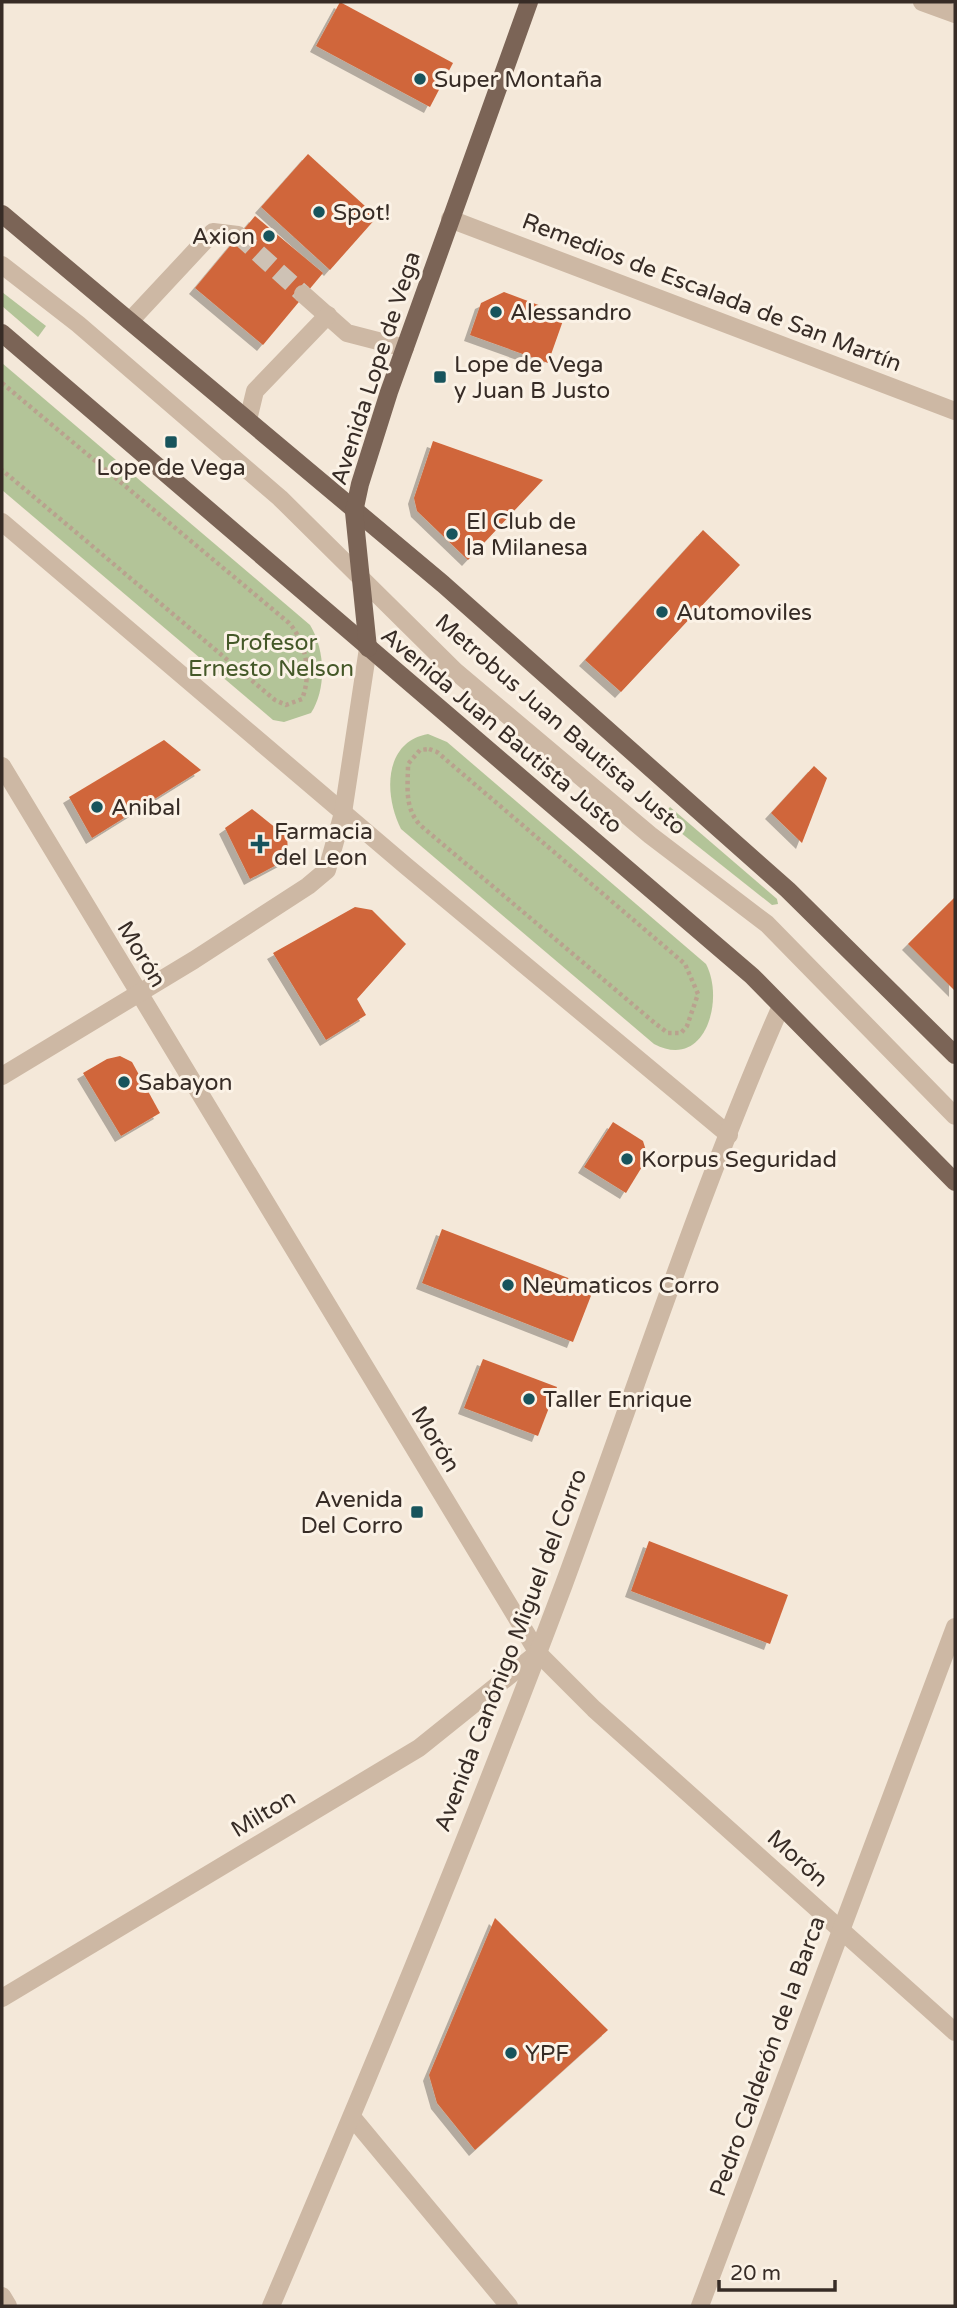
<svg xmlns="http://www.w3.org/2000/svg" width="957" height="2308" font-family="'Varela Round',sans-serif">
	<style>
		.green { fill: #b3c498 }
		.building { fill: #d0663a; filter: url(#shadow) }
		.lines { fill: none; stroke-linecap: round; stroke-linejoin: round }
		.minor-tunnel { stroke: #cec2b5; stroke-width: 18; stroke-dasharray: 18 9; stroke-linecap: butt }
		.path { stroke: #b9a28e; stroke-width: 4.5; stroke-dasharray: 3.5 3.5; stroke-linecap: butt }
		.minor { stroke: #cdb8a4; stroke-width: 18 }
		.major { stroke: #7b6456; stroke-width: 18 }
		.poi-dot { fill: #18545c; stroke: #fbf2e6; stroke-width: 2.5 }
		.labels { text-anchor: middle; stroke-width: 6; stroke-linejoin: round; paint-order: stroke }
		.poi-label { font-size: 23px; fill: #372c26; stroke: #fbf2e6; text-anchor: start }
		.street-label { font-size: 23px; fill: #372c26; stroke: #fbf2e6 }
		.park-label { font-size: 23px; fill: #445828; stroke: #fbf2e6 }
	</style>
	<defs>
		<filter id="shadow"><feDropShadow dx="-6" dy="6" stdDeviation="0" flood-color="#0004"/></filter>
	</defs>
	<rect width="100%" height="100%" fill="#f4e8d9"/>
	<g class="green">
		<polygon points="2,292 46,326 38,337 2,306"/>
		<path d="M2,363L310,625C325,649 327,688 311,713L284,722L273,720L2,490Z"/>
		<path d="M428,734L447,742L706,964C725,1000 705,1071 654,1044L401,829C384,796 383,742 428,734Z"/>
		<polygon points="670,807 777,899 778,904 772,905 661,817"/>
	</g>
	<g class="building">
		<polygon points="340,2 453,63 430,107 316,46"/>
		<polygon points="308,154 377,217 330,270 261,207"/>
		<polygon points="255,216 323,273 263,345 195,288"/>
		<polygon points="504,292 565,315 548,363 470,335 481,303"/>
		<polygon points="433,441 543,480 468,560 417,511 414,498"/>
		<polygon points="703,530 740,565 621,692 585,660"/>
		<polygon points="164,740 201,770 92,838 69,797"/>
		<polygon points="814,766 827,778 802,843 771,813"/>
		<polygon points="252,809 287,837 288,851 284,861 250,879 225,828"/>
		<polygon points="955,897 955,991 908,944"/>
		<polygon points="355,907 372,910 406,944 357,999 366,1015 326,1040 273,953"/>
		<polygon points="120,1056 132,1062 160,1113 121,1136 83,1073 107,1059"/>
		<polygon points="613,1122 643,1141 648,1157 626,1193 584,1167"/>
		<polygon points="442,1229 594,1288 573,1342 422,1283"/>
		<polygon points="483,1359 557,1387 538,1436 464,1408"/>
		<polygon points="649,1541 788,1595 770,1644 631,1591"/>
		<polygon points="495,1918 608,2030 475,2150 437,2103 429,2075"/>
	</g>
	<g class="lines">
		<polyline class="minor-tunnel" points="238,235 303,294"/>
		<g class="path">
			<path d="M2,383L289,623C306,642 312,674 302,699L286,705L275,700L2,470"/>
			<path d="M429,749L437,752L685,964L698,994L687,1026L681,1033H668L656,1024L420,825C404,807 408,787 408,764L420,750Z"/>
		</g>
		<g class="minor">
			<polyline points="922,2 955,14"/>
			<polyline points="450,219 955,411"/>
			<polyline points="2,265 78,324 280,498 455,671 650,835 767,924 955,1116"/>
			<polyline points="303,294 347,333 405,348"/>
			<polyline points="130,321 213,232 238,235"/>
			<polyline points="248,420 255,391 328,315"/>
			<polyline points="2,522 406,866 729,1135"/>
			<polyline points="2,766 538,1653 594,1709 955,2032"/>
			<polyline points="2,1076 194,960 308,886 327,870 343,813 368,648"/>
			<polyline points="2,1998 419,1748 535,1655"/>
			<polyline points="352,2117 509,2306"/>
			<polyline points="2,2296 8,2306"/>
			<path d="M271,2306C373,2068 473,1827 564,1584C635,1392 698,1195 781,1006"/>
			<polyline points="700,2306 955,1627"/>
		</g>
		<g class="major">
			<polyline points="2,214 443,584 788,890 955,1055"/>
			<polyline points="2,333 752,976 955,1182"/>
			<polyline points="368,648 354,512 360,484 389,392 529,2"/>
		</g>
	</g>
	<g class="poi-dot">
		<circle cx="420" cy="79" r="7"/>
		<circle cx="319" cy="212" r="7"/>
		<circle cx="269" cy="236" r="7"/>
		<circle cx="496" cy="312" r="7"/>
		<rect x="433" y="370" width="14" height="14" rx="3.5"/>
		<rect x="164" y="435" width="14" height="14" rx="3.5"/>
		<circle cx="452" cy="534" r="7"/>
		<circle cx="662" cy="612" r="7"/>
		<circle cx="97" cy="807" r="7"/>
		<path d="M256.5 833.5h7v7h7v7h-7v7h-7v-7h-7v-7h7z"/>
		<circle cx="124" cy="1082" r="7"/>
		<circle cx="627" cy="1159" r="7"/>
		<circle cx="508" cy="1285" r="7"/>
		<circle cx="529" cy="1399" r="7"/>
		<rect x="410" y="1505" width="14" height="14" rx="3.5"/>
		<circle cx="511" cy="2053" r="7"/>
	</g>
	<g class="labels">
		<g class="poi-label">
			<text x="434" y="87">Super Montaña</text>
			<text x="333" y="220">Spot!</text>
			<text x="255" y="244" text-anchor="end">Axion</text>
			<text x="510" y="320">Alessandro</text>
			<text x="454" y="372">Lope de Vega<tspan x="454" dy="26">y Juan B Justo</tspan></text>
			<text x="171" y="475" text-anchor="middle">Lope de Vega</text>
			<text x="466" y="529">El Club de<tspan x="466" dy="26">la Milanesa</tspan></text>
			<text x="676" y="620">Automoviles</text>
			<text x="111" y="815">Anibal</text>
			<text x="274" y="839">Farmacia<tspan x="274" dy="26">del Leon</tspan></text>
			<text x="138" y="1090">Sabayon</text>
			<text x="641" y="1167">Korpus Seguridad</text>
			<text x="522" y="1293">Neumaticos Corro</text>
			<text x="543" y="1407">Taller Enrique</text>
			<text x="403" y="1507" text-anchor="end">Avenida<tspan x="403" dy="26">Del Corro</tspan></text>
			<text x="525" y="2061">YPF</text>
		</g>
		<g class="street-label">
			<text transform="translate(712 292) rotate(21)" y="8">Remedios de Escalada de San Martín</text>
			<text transform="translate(375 368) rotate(-72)" y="8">Avenida Lope de Vega</text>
			<text transform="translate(561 724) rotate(41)" y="8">Metrobus Juan Bautista Justo</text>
			<text transform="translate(502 730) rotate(40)" y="8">Avenida Juan Bautista Justo</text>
			<text transform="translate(142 954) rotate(59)" y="8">Morón</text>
			<text transform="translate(436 1439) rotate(59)" y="8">Morón</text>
			<text transform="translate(510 1650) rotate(-69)" y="8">Avenida Canónigo Miguel del Corro</text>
			<text transform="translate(263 1813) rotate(-31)" y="8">Milton</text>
			<text transform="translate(798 1858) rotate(42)" y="8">Morón</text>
			<text transform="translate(767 2056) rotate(-70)" y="8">Pedro Calderón de la Barca</text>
		</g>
		<g class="park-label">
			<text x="271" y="650">Profesor<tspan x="271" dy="26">Ernesto Nelson</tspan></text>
		</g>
	</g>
	<rect width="957" height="2308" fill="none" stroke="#372c26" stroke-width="7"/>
	<path d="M719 2280v10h116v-10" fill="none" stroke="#372c26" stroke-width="3.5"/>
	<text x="730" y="2280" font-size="21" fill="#372c26" stroke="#fbf2e6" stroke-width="5" paint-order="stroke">20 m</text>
</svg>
